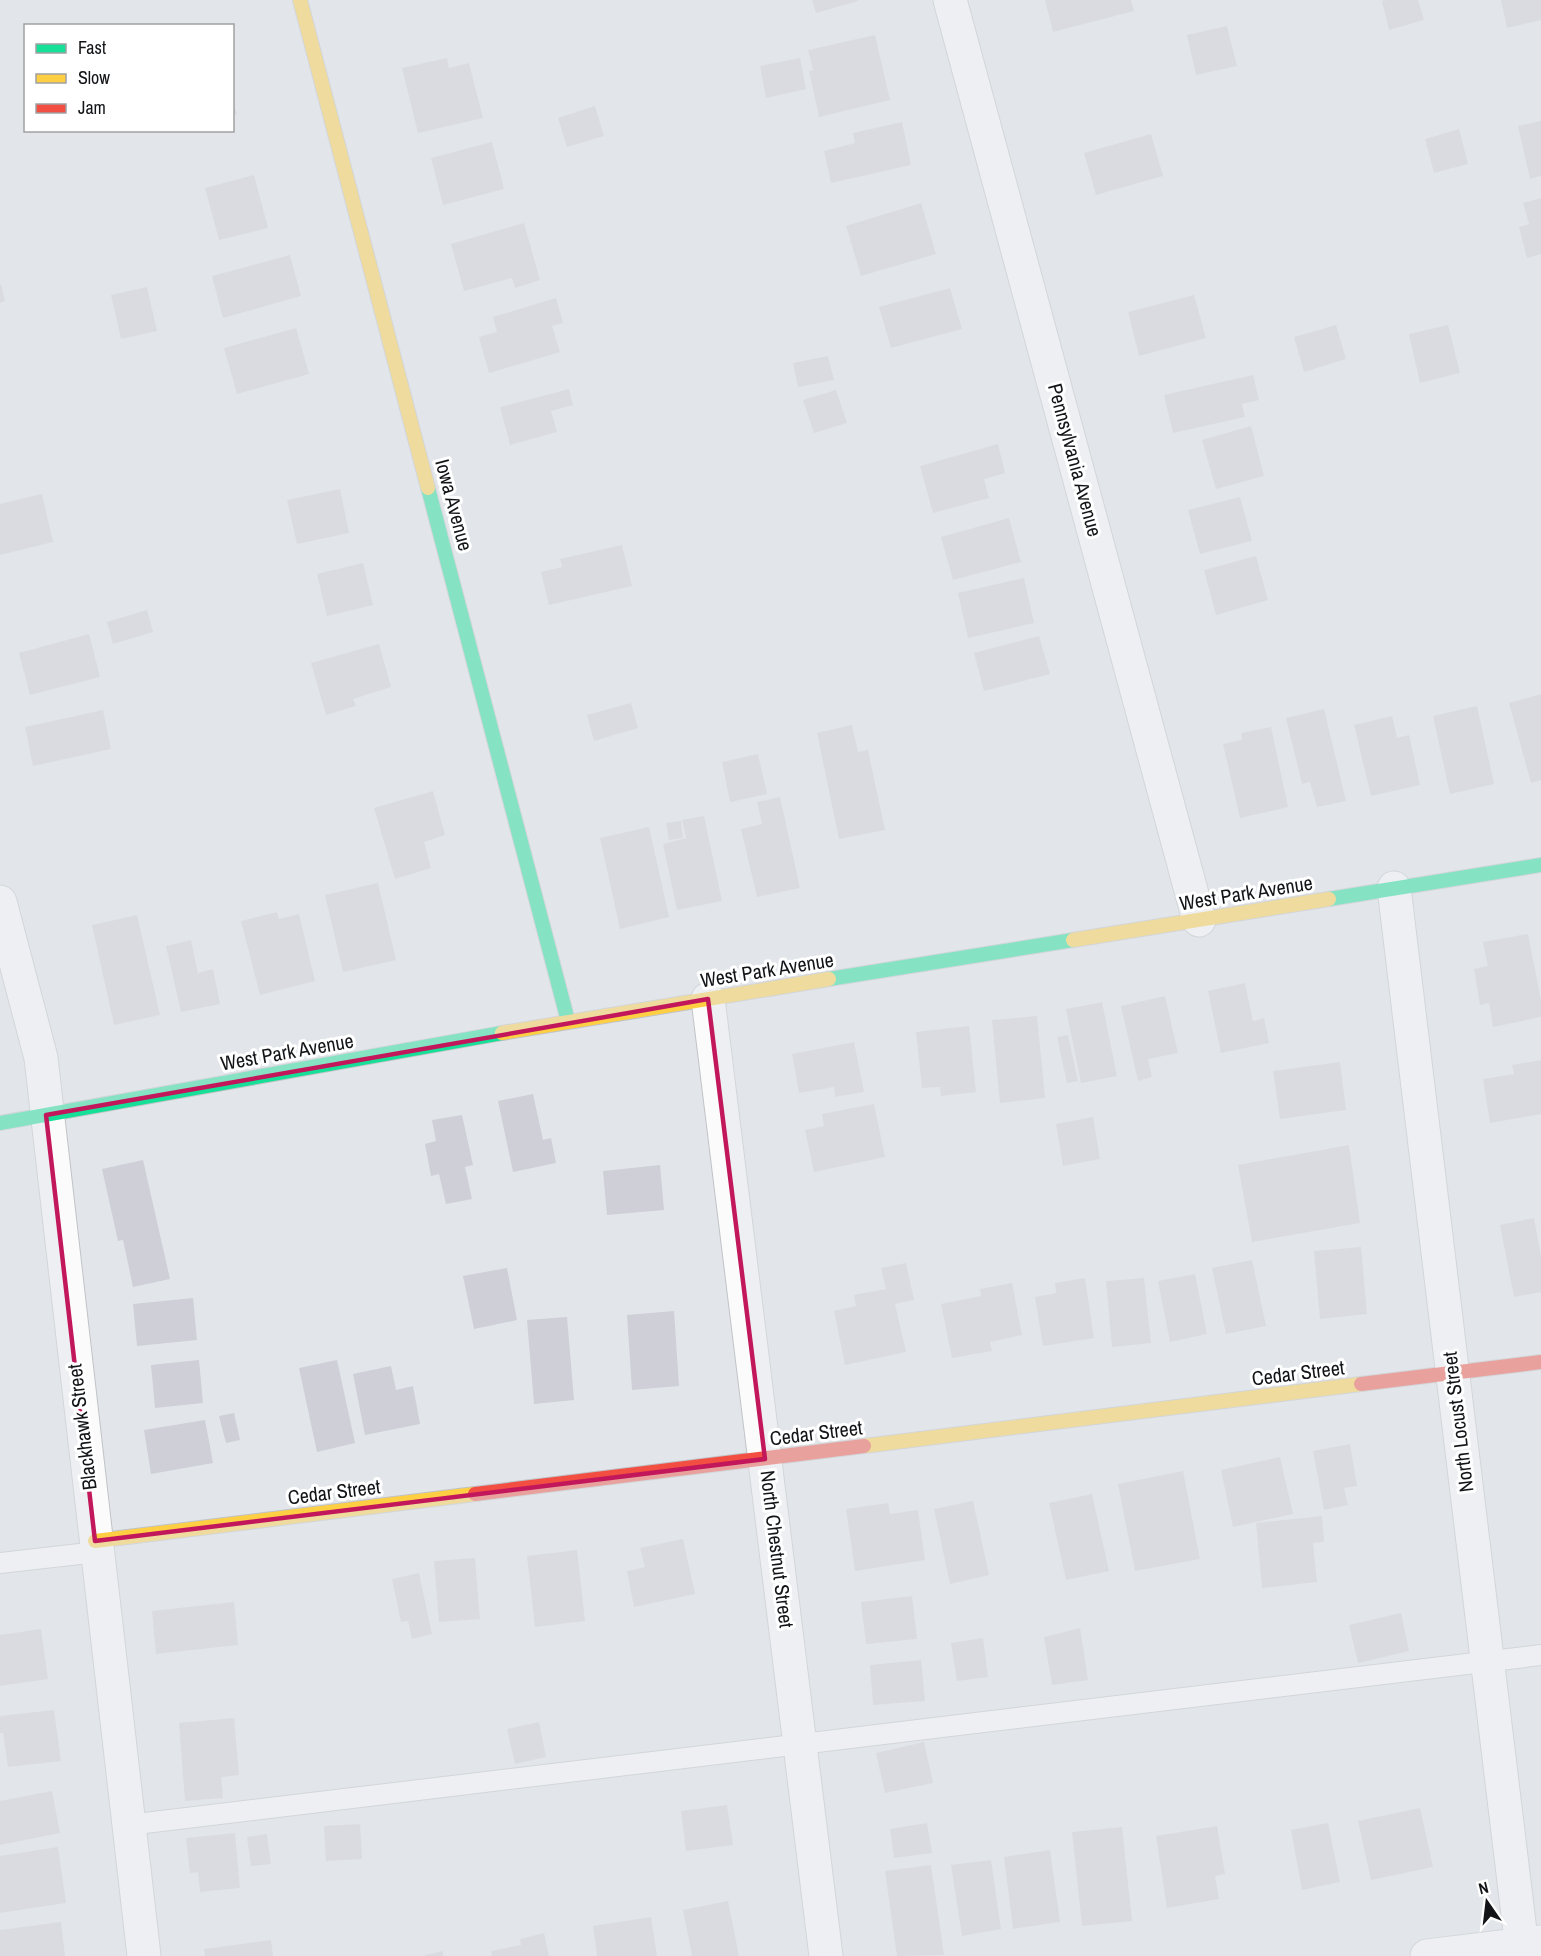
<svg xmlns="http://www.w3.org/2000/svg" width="1541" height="1956" font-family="'Archivo Narrow',sans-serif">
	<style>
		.building { fill: #cecfd7 }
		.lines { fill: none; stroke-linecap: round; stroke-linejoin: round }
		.lane-casing { stroke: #c0c3c6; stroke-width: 22 }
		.street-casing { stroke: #c0c3c6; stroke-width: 35 }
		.fast-casing { stroke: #c0c3c6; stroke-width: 16 }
		.slow-casing { stroke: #c0c3c6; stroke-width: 16 }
		.jam-casing { stroke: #c0c3c6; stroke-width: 16 }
		.lane { stroke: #fbfbfc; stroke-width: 20 }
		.street { stroke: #fbfbfc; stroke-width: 33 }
		.fast { stroke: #16e098; stroke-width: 14 }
		.slow { stroke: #ffcf43; stroke-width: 14 }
		.jam { stroke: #f24e42; stroke-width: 14 }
		.marked { fill: none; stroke: #c2185b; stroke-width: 4.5; stroke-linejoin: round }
		.labels { text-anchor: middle; stroke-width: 6; stroke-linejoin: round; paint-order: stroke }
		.street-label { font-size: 20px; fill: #121417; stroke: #fff }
	</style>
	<rect width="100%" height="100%" fill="#e2e6ea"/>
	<g class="building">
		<polygon points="812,0 858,0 858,1 816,13"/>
		<polygon points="1045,0 1131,0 1134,11 1053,32"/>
		<polygon points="1387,0 1418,0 1424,20 1389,30 1382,1"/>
		<polygon points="1501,0 1541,0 1541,20 1507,28"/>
		<polygon points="1227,26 1237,66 1196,75 1187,35"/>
		<polygon points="875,35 890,100 819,117 809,71 813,70 808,50"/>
		<polygon points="447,58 449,68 469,63 483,118 418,133 402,68"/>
		<polygon points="800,58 806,89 766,98 760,66"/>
		<polygon points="232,101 237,114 232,116"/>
		<polygon points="595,106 604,136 567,147 558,118"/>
		<polygon points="1541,121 1541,176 1530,179 1518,126"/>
		<polygon points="902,122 911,165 831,183 824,151 855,143 853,133"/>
		<polygon points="1459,129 1468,164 1434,173 1425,139"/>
		<polygon points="1151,134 1163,176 1096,195 1084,153"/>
		<polygon points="492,142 504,189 443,205 431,158"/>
		<polygon points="254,175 268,228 219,240 205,188"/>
		<polygon points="1541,198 1541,254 1527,258 1519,227 1529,224 1523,203"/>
		<polygon points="921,203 936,254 861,276 846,226"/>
		<polygon points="524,223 540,280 515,288 512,278 464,291 451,244"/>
		<polygon points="290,255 301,296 223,318 212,276"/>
		<polygon points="1,284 5,301 0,303 0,285"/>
		<polygon points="147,287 157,331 121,339 111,295"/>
		<polygon points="950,288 962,329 891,348 879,307"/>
		<polygon points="1194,295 1206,338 1139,356 1128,312"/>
		<polygon points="556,298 563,323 552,326 560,352 489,373 479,337 497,332 493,317"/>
		<polygon points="1336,325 1346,359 1304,372 1294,337"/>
		<polygon points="1448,325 1460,373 1420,383 1409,334"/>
		<polygon points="296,328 309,374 237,394 224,348"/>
		<polygon points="828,356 834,380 798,387 793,363"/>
		<polygon points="1253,375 1259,400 1242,404 1245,417 1173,433 1164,395"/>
		<polygon points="569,389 573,405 551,411 557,432 510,445 500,407"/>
		<polygon points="836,390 847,423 814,433 803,400"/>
		<polygon points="1251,426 1264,476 1216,489 1202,440"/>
		<polygon points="998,444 1005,473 984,479 989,498 933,513 920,466"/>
		<polygon points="340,489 349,533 297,544 287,500"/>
		<polygon points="42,494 53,542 0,555 0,504"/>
		<polygon points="1240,497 1252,541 1200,554 1188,510"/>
		<polygon points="1009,518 1021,562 953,580 941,537"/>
		<polygon points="622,545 632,586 549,605 541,572 562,567 560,559"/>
		<polygon points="1256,556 1268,600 1216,615 1204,570"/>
		<polygon points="363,563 373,605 327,616 317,574"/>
		<polygon points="1024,578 1034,623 968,638 958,593"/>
		<polygon points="147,610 153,632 113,644 107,622"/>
		<polygon points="89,634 100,677 30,695 19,653"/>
		<polygon points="1039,636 1050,674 984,691 974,653"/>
		<polygon points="379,644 391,687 353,699 356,706 326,715 311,663"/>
		<polygon points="1541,694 1541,780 1531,783 1509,703"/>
		<polygon points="631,703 638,728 594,741 587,715"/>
		<polygon points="1477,706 1494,784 1450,794 1433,716"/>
		<polygon points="1324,709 1346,801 1317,807 1310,782 1302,784 1286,718"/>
		<polygon points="103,710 111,749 33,766 25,727"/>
		<polygon points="1392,716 1397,738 1409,735 1420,785 1371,796 1354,725"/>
		<polygon points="852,725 858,752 868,750 885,830 839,839 817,733"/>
		<polygon points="1271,727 1288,807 1240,818 1223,744 1242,740 1241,733"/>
		<polygon points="758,754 767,794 730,802 722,762"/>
		<polygon points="433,791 445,835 424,842 431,868 395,879 374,808"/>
		<polygon points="780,797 800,888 757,897 741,829 762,824 757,802"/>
		<polygon points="704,816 722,901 677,910 663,844 686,838 682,820"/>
		<polygon points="681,821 683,838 669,840 666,823"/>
		<polygon points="649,827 669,917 620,929 600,838"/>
		<polygon points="378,883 396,960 343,972 325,895"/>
		<polygon points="277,912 279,919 299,914 315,981 260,995 241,921"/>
		<polygon points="137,915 160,1015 114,1025 92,925"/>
		<polygon points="1528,934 1541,1000 1541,1017 1493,1027 1489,1003 1480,1005 1474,969 1488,966 1483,942"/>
		<polygon points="191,940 198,973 213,969 220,1004 181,1012 166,946"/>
		<polygon points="1245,983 1253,1021 1264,1018 1269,1043 1221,1053 1208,991"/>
		<polygon points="1165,996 1178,1053 1148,1059 1152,1077 1138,1081 1121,1006"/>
		<polygon points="1102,1002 1117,1076 1081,1083 1066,1009"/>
		<polygon points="1037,1016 1045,1098 1000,1103 992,1020"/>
		<polygon points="969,1026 976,1092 941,1096 940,1087 922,1088 916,1032"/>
		<polygon points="1068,1035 1078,1081 1067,1083 1057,1037"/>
		<polygon points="854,1042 864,1092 835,1097 834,1087 799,1093 792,1054"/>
		<polygon points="1541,1060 1541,1114 1490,1123 1483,1079 1514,1074 1512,1065"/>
		<polygon points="1340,1062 1346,1110 1280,1119 1273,1071"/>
		<polygon points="533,1094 543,1140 551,1138 556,1163 513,1172 498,1101"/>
		<polygon points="874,1104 885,1157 814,1172 805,1130 824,1126 822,1114"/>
		<polygon points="462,1115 473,1165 465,1167 472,1199 446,1204 439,1174 431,1176 425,1144 436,1141 432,1120"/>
		<polygon points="1093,1117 1100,1159 1063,1166 1056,1124"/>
		<polygon points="1349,1145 1360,1223 1252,1242 1238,1165"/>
		<polygon points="143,1160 170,1279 133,1287 123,1240 118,1241 102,1169"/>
		<polygon points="660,1165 664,1210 607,1215 603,1171"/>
		<polygon points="1534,1218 1541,1256 1541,1292 1514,1297 1500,1225"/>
		<polygon points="1361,1247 1367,1314 1320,1319 1314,1251"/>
		<polygon points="1252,1260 1266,1326 1226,1334 1212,1268"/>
		<polygon points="906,1263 914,1300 895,1304 906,1352 845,1365 834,1311 856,1306 854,1295 886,1289 881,1268"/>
		<polygon points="507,1268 517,1320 474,1329 463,1276"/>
		<polygon points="1195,1274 1207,1334 1170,1342 1158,1281"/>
		<polygon points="1085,1278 1094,1338 1043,1346 1035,1297 1056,1293 1055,1283"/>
		<polygon points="1144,1278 1151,1343 1112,1347 1106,1281"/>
		<polygon points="1012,1283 1022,1335 990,1342 992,1351 952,1358 941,1304 981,1296 980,1289"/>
		<polygon points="193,1298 197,1340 137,1346 133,1304"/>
		<polygon points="674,1311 679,1386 632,1390 627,1315"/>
		<polygon points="567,1317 574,1400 534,1404 527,1320"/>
		<polygon points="199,1360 203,1403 155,1408 151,1365"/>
		<polygon points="337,1360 355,1443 317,1452 299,1368"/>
		<polygon points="391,1366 396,1390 413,1386 420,1424 365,1435 353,1374"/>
		<polygon points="234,1413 240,1440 226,1443 219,1416"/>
		<polygon points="205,1420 213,1463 151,1474 144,1430"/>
		<polygon points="1350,1444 1357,1486 1344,1488 1348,1505 1324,1510 1313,1451"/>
		<polygon points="1280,1457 1293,1514 1233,1527 1221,1470"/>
		<polygon points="1183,1471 1200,1559 1135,1571 1118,1484"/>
		<polygon points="1092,1494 1109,1571 1066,1580 1049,1503"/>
		<polygon points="973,1501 989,1575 950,1584 934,1509"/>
		<polygon points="888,1503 890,1514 918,1510 925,1560 855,1571 846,1509"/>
		<polygon points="1322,1516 1324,1542 1313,1543 1317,1582 1262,1588 1256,1523"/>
		<polygon points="683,1539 695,1594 634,1607 627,1571 645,1567 640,1548"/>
		<polygon points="577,1550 585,1621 535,1627 527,1556"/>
		<polygon points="475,1558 480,1619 439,1622 434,1561"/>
		<polygon points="419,1573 432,1634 412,1639 408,1621 401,1622 392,1579"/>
		<polygon points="912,1596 917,1639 866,1644 861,1602"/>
		<polygon points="234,1602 238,1645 156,1654 152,1611"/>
		<polygon points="1401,1613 1409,1651 1358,1663 1349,1625"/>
		<polygon points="1080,1628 1088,1680 1052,1685 1044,1637"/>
		<polygon points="41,1629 48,1679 0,1686 0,1635"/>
		<polygon points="983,1638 988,1677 957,1681 951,1643"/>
		<polygon points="921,1660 925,1701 873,1705 870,1665"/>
		<polygon points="54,1710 61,1761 8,1767 3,1733 0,1733 0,1716"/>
		<polygon points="234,1718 239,1775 221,1777 223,1798 185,1801 179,1723"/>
		<polygon points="539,1722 546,1757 515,1764 507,1729"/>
		<polygon points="924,1742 933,1783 885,1793 876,1753"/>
		<polygon points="52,1791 60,1833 0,1845 0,1801"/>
		<polygon points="727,1805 733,1845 686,1851 681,1811"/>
		<polygon points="1420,1808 1433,1867 1371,1880 1358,1821"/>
		<polygon points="927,1823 932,1853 894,1858 890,1829"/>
		<polygon points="1328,1823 1340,1882 1302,1890 1291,1830"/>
		<polygon points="360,1824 362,1859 326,1861 324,1826"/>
		<polygon points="1217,1826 1225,1874 1215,1876 1219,1899 1167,1908 1156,1836"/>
		<polygon points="1122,1827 1132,1921 1082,1926 1072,1832"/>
		<polygon points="235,1833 240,1888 200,1892 198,1872 190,1873 186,1838"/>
		<polygon points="267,1834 271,1864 251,1866 247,1837"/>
		<polygon points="58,1847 66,1903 0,1913 0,1856"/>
		<polygon points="1050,1850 1060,1922 1013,1929 1004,1857"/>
		<polygon points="991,1860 1001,1929 962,1936 951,1865"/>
		<polygon points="931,1865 944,1955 897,1956 885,1871"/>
		<polygon points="728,1901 739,1956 692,1956 683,1910"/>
		<polygon points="651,1917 657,1956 597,1956 593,1926"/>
		<polygon points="61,1922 65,1956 0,1956 0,1930"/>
		<polygon points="544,1933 549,1956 492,1956 491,1951 521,1945 520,1939"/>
		<polygon points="271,1940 273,1956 205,1956 204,1949"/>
		<polygon points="443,1951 443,1956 425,1956 425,1955"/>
	</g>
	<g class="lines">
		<defs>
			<g id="lane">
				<polyline points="0,1563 97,1552"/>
				<polyline points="128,1825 1541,1655"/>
			</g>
			<g id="street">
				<polyline points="950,0 1199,920"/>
				<polyline points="1394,888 1523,1956"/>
				<polyline points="0,902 41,1058 144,1956"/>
				<polyline points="708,999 826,1956"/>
				<polyline points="1427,1956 1541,1942"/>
			</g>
			<g id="fast">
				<polyline points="428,488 568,1021"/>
				<polyline points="1329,899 1541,865"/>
				<polyline points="829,979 1073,940"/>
				<polyline points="0,1123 502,1033"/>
			</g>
			<g id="slow">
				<polyline points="300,0 428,488"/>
				<polyline points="1073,940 1329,899"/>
				<polyline points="502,1033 829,979"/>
				<polyline points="864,1446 1361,1384"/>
				<polyline points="95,1541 475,1494"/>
			</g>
			<g id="jam">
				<polyline points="1361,1384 1541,1362"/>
				<polyline points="475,1494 864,1446"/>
			</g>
		</defs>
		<use href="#lane" class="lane-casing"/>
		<use href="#street" class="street-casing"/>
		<use href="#fast" class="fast-casing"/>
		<use href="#slow" class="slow-casing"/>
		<use href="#jam" class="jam-casing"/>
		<use href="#lane" class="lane"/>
		<use href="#street" class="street"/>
		<use href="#fast" class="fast"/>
		<use href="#slow" class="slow"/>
		<use href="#jam" class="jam"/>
	</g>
	<path d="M0 0H1541V1956H0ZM708,999L765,1459L95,1541L46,1115Z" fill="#e2e6ea" fill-opacity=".55" fill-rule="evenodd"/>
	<path class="marked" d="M708,999L765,1459L95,1541L46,1115Z"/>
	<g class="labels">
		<g class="street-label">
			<text transform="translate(1075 460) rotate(75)" y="7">Pennsylvania Avenue</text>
			<text transform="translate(454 505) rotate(75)" y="7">Iowa Avenue</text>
			<text transform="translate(1246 893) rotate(-9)" y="7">West Park Avenue</text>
			<text transform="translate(767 970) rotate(-9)" y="7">West Park Avenue</text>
			<text transform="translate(287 1052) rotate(-10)" y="7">West Park Avenue</text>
			<text transform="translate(1298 1373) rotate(-7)" y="7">Cedar Street</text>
			<text transform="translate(1458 1422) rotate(-97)" y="7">North Locust Street</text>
			<text transform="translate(82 1427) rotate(-97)" y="7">Blackhawk Street</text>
			<text transform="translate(816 1433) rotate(-7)" y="7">Cedar Street</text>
			<text transform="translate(334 1492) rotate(-7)" y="7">Cedar Street</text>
			<text transform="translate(777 1549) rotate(83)" y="7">North Chestnut Street</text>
		</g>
	</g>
	<rect x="24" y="24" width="210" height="108" fill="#ffffff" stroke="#a0a1a2" stroke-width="1.5"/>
	<rect x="36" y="44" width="30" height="9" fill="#16e098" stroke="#a0a1a2" stroke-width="1.5"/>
	<text x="78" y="54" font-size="18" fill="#121417">Fast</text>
	<rect x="36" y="74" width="30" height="9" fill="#ffcf43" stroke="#a0a1a2" stroke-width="1.5"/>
	<text x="78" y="84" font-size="18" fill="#121417">Slow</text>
	<rect x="36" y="104" width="30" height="9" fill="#f24e42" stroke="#a0a1a2" stroke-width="1.5"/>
	<text x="78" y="114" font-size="18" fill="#121417">Jam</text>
	<g transform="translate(1487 1902) rotate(346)" stroke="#ffffff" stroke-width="4.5" paint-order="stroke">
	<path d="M0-4.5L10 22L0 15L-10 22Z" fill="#121417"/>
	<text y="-9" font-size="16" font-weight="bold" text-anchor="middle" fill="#121417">N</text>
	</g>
</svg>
